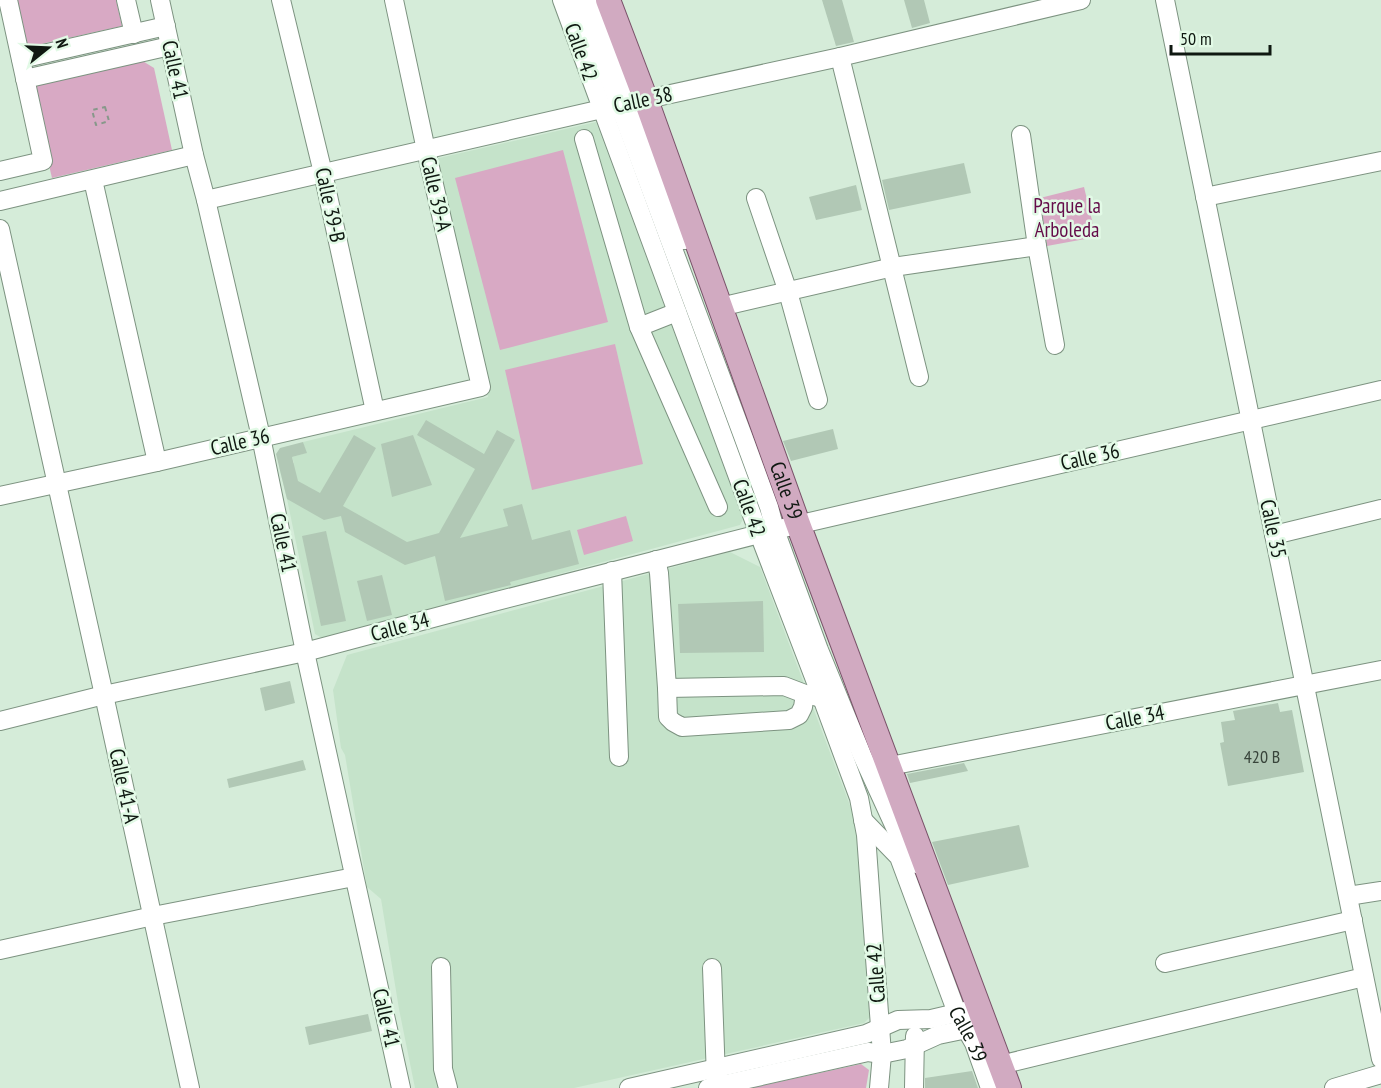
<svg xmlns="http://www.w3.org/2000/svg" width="1381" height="1088" font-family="'PT Sans Narrow',sans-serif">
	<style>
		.built { fill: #c5e3ca }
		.green { fill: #d8a9c4 }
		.building { fill: #b1c8b5 }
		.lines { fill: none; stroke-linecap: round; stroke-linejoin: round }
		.minor-casing { stroke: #7d9381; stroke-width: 20 }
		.major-casing { stroke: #795269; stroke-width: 26 }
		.path { stroke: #87988a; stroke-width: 2; stroke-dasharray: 4.5 4.5; stroke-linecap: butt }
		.minor { stroke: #fff; stroke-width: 18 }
		.major { stroke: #d1aac1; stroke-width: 24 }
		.labels { text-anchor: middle; stroke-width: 5; stroke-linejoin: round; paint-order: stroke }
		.number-label { font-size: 18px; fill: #38443a }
		.street-label { font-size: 21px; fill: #0f1811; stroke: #e2fae6 }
		.park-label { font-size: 21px; fill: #650d4a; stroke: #e2fae6 }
	</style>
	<rect width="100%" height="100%" fill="#d5ecd9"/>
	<g class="built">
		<polygon points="596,122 743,519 740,525 322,638 315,634 287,499 279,467 294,463 292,457 306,453 303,442 488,397 434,166 439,158"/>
		<polygon points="730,552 760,567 854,816 864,886 872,1015 864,1023 574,1088 415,1088 399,1009 381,899 367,887 345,755 341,748 333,690 347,655"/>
	</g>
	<g class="green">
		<polygon points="12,0 116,0 122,26 23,48"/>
		<polygon points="141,60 154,68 172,150 52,178 30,85"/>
		<polygon points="563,150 608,322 500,350 455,178"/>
		<polygon points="1084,187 1096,237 1047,246 1040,198"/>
		<polygon points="615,344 643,464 532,490 505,370"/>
		<polygon points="626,516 633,541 584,555 577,530"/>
		<polygon points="861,1064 869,1070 866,1088 751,1088"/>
	</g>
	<g class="building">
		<polygon points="822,0 842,0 854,42 836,46"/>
		<polygon points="904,0 924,0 930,23 912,28"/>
		<polygon points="964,163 971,193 889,210 882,180"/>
		<polygon points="856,185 862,210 816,220 809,197"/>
		<polygon points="426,420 484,454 497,430 515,440 460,538 508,526 503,509 522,504 532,540 570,530 579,564 510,582 511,585 445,601 435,556 405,565 345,532 341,516 324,520 287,499 276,454 280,448 303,442 307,453 292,457 298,481 320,493 354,435 376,448 343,506 407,542 439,533 475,469 417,435"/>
		<polygon points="833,429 838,449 791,461 783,441"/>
		<polygon points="413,435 432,485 392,497 381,444"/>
		<polygon points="326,531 346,621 321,626 302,536"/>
		<polygon points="382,575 392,615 367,621 357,581"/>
		<polygon points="763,601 764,652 680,653 678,604"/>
		<polygon points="290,681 295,703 265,711 260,688"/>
		<polygon points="1278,703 1280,712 1292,710 1304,772 1228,786 1220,743 1224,742 1221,722 1235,720 1233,711"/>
		<polygon points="303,760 306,770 229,788 227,779"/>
		<polygon points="964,763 968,771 910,783 907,774"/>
		<polygon points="1019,825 1029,867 948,885 932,842"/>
		<polygon points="368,1014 372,1031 309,1045 305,1027"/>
		<polygon points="972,1071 978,1088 925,1088 925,1078"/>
	</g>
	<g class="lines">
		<defs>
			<g id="minor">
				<polyline points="126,0 134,34"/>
				<polyline points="160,0 194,155 206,200 261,437 305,652 401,1088"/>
				<polyline points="281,0 323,173 375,411"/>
				<polyline points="562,0 759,534 822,698 859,798 866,835 882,1054 879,1088"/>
				<polyline points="580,0 743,436 769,507 775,530 819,650 862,755 904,847 916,864"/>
				<polyline points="595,0 684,240"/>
				<polyline points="1165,0 1381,1059"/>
				<polyline points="840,57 919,377"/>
				<polyline points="21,59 166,26"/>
				<polyline points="25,79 170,46"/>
				<polyline points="1021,135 1037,246 1055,345"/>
				<polyline points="584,139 639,327 718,507"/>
				<polyline points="0,171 43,161 8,0"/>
				<polyline points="93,180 157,462"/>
				<polyline points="1205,197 1381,161"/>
				<polyline points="756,198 788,292 818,400"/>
				<polyline points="206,200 602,109 840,57 1081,0"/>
				<polyline points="0,201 194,155"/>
				<polyline points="0,229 104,695 190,1088"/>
				<polyline points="720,307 893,267 1037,246"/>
				<polyline points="639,327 677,312"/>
				<polyline points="0,496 157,462 481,387 426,150 394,0"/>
				<polyline points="1274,535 1381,509"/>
				<polyline points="656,560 659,573 667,688 784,686 805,694 822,698"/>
				<polyline points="612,571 619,757"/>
				<polyline points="667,688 668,717 673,722 682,727 789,720 799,715 803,707 805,694"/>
				<polyline points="0,721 104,695 305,652 493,602 775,530 1381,390"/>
				<polyline points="890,766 1381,670"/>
				<path id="s1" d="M863,820L899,857L957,1013L974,1043L990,1088"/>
				<polyline points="1348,896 1381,891"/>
				<polyline points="0,950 153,916 354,877"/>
				<polyline points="1165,963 1353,920"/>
				<polyline points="441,967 443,1069 448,1088"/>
				<polyline points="712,968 716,1078"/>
				<polyline points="1000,1065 1364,977"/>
				<polyline points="629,1088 866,1034 898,1020 931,1019 978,1008"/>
				<polyline points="708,1088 868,1052 882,1054 907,1049 938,1035 967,1029 977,1031"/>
				<polyline points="914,1088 915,1036"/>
				<polyline points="1334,1088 1381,1074"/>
			</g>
			<g id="major">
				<path id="s2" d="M608,0L646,100L798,524L1009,1088"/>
			</g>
		</defs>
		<use href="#minor" class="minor-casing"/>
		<use href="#major" class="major-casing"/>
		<polygon class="path" points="105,107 109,121 96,125 92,110"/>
		<use href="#minor" class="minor"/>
		<use href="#major" class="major"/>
	</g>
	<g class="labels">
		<g class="number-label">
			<text x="1262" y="763">420 B</text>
		</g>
		<g class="street-label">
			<text transform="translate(581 52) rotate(70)" y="7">Calle 42</text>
			<text transform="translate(175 70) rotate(78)" y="7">Calle 41</text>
			<text transform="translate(643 100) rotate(-12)" y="7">Calle 38</text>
			<text transform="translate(436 194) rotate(77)" y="7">Calle 39-A</text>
			<text transform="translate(330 205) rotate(78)" y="7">Calle 39-B</text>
			<text transform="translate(240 442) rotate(-13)" y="7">Calle 36</text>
			<text transform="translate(1090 457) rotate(-13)" y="7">Calle 36</text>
			<text dy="7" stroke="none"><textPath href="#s2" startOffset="522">Calle 39</textPath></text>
			<text transform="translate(749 508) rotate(70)" y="7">Calle 42</text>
			<text transform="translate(1273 529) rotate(78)" y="7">Calle 35</text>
			<text transform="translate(283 543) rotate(78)" y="7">Calle 41</text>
			<text transform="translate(400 627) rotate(-15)" y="7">Calle 34</text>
			<text transform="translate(1135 718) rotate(-11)" y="7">Calle 34</text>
			<text transform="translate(124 786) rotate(78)" y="7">Calle 41-A</text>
			<text transform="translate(876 973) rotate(-94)" y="7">Calle 42</text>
			<text transform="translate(386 1018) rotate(77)" y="7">Calle 41</text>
			<text dy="7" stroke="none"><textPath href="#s1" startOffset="242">Calle 39</textPath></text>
		</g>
		<g class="park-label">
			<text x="1067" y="213">Parque la<tspan x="1067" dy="24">Arboleda</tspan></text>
		</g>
	</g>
	<g transform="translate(48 48) rotate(72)" stroke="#e2fae6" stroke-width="4.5" paint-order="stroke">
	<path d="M0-4.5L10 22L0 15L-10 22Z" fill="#0f1811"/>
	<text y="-9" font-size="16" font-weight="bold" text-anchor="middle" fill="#0f1811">N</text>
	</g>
	<path d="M1171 45v9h99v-9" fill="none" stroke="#0f1811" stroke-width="3"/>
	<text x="1180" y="45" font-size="18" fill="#0f1811" stroke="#e2fae6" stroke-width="4.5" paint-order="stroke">50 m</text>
</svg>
